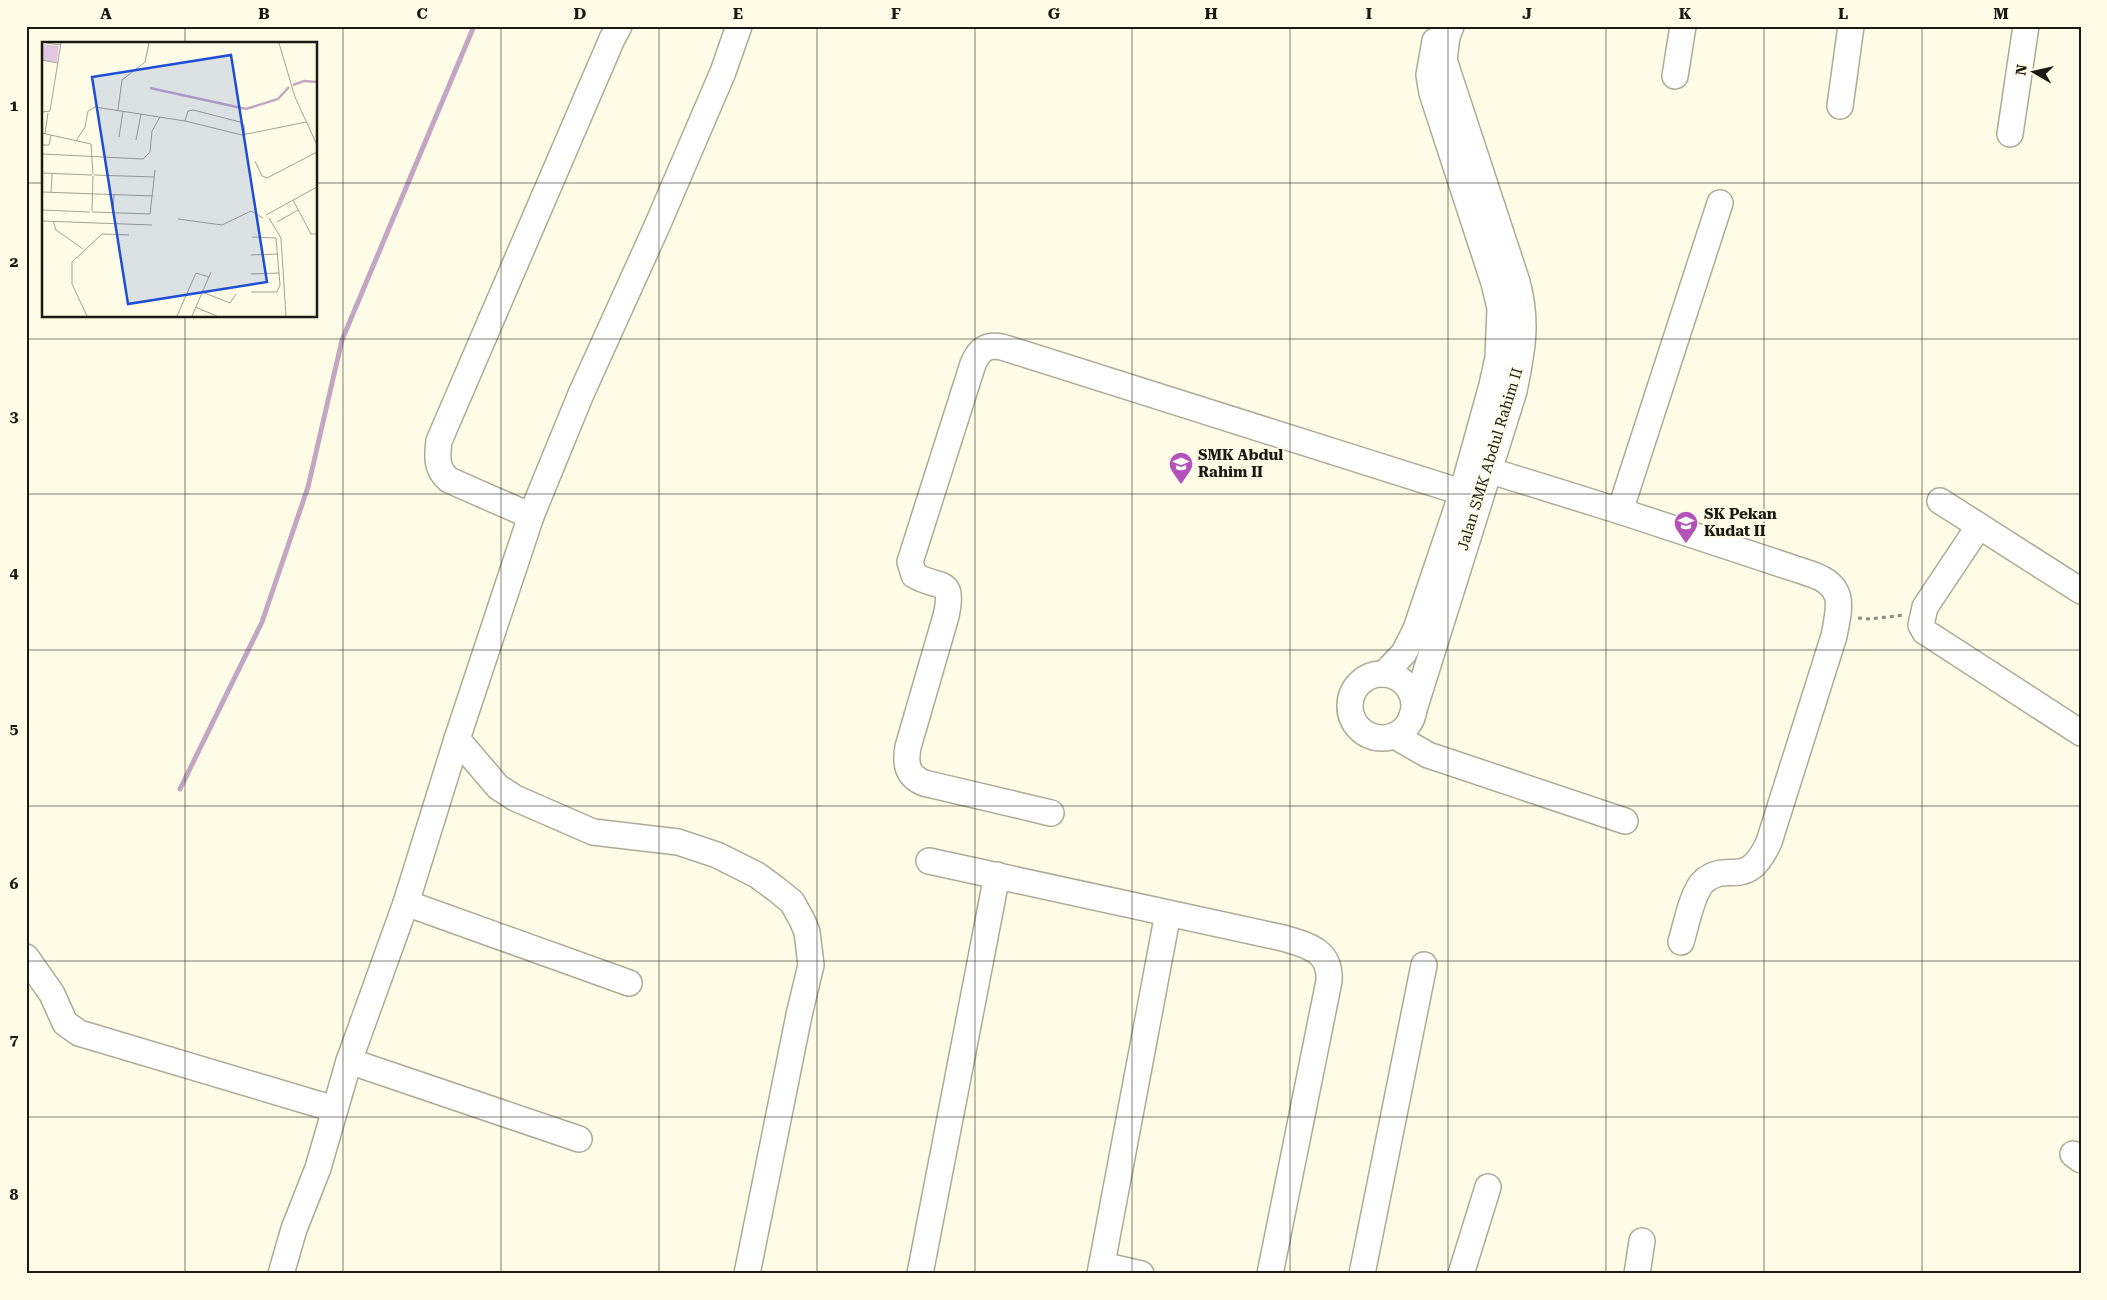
<svg xmlns="http://www.w3.org/2000/svg" width="2107" height="1300" font-family="'Roboto Serif',serif">
	<style>
		.lines { fill: none; stroke-linecap: round; stroke-linejoin: round }
		.stream { stroke: #c3a6c3; stroke-width: 5 }
		.minor-casing { stroke: #adab97; stroke-width: 28 }
		.path { stroke: #8c8b7c; stroke-width: 3; stroke-dasharray: 4 4; stroke-linecap: butt }
		.minor { stroke: #fff; stroke-width: 25 }
		.grid { fill: none; stroke: #1a1912; stroke-width: 1; stroke-opacity: 0.55 }
		.labels { text-anchor: middle; stroke-width: 4; stroke-linejoin: round; paint-order: stroke }
		.poi-label { font-size: 15px; font-weight: bold; fill: #1a1912; stroke: #fefce6; text-anchor: start }
		.street-label { font-size: 15px; fill: #1a1912; stroke: #fefce6 }
		.inset-river { fill: none; stroke: #c3a6c3; stroke-width: 2.5 }
		.inset-road { fill: none; stroke: #a3a191; stroke-width: 1 }
		.view { fill: #1d4ed8; fill-opacity: 0.15; stroke: #1d4ed8; stroke-width: 2.5 }
		.inset-edge { fill: none; stroke: #1a1912; stroke-width: 2.5 }
		.neatline { fill: none; stroke: #1a1912; stroke-width: 2 }
		.grid-label { font-size: 16px; text-anchor: middle; font-weight: bold; fill: #1a1912 }
	</style>
	<rect width="100%" height="100%" fill="#fefce6"/>
	<g class="lines">
		<polyline class="stream" points="180,789 262,622 308,487 342,340 474,26"/>
		<defs>
			<g id="minor">
				<polyline points="1675,76 1683,26"/>
				<polyline points="1840,106 1851,26"/>
				<polyline points="2010,134 2026,26"/>
				<path d="M1488,470L1620,511L1811,574C1846,586 1840,605 1834,636L1769,842C1746,892 1729,860 1704,881C1692,892 1686,926 1681,942"/>
				<polyline points="1940,501 2081,591"/>
				<polyline points="1620,511 1720,203"/>
				<path d="M531,516L449,480C436,469 437,457 439,441L612,39L619,26"/>
				<polyline points="1979,526 1925,607 1921,625 1925,632 1933,637 2081,733"/>
				<polyline points="1384,674 1404,653 1416,629 1462,493 1492,385 1498,358 1500,308 1494,283 1432,93 1429,75 1435,41"/>
				<circle cx="1382" cy="706" r="32"/>
				<path d="M1411,719L1514,391C1522,352 1528,322 1517,282L1444,60L1447,37L1451,26"/>
				<polyline points="1395,736 1428,755 1625,821"/>
				<polyline points="457,739 498,787 515,798 593,832 678,842 717,855 757,875 776,889 792,902 802,920 807,932 811,965 799,1015 747,1274"/>
				<path d="M1051,813L924,783C907,776 905,764 908,747L946,616C955,576 939,590 914,575L910,562L973,364C979,350 986,344 1002,347L1480,498"/>
				<path d="M929,861L1283,938C1307,945 1331,950 1329,981L1270,1274"/>
				<polyline points="406,903 629,983"/>
				<polyline points="26,957 52,994 65,1023 79,1033 334,1109"/>
				<polyline points="349,1061 579,1139"/>
				<polyline points="2073,1154 2081,1160"/>
				<polyline points="1102,1265 1141,1274"/>
				<polyline points="281,1274 294,1229 318,1168 349,1061 406,903 457,739 531,516 581,394 657,226 723,72 739,26"/>
				<polyline points="920,1274 997,875"/>
				<polyline points="1100,1274 1168,913"/>
				<polyline points="1362,1274 1424,965"/>
				<polyline points="1461,1274 1488,1187"/>
				<polyline points="1637,1274 1642,1241"/>
			</g>
		</defs>
		<use href="#minor" class="minor-casing"/>
		<polyline class="path" points="1858,618 1870,619 1904,615"/>
		<use href="#minor" class="minor"/>
	</g>
	<path class="grid" d="M185,26V44M343,26V1274M501,26V1274M659,26V1274M817,26V1274M975,26V1274M1132,26V1274M1290,26V1274M1448,26V1274M1606,26V1274M1764,26V1274M1922,26V1274M26,183H44M316,183H2081M185,316V1274M26,339H2081M26,494H2081M26,650H2081M26,806H2081M26,961H2081M26,1117H2081"/>
	<defs>
		<symbol id="school-pin" viewBox="-11 -11 22 30"><path d="M0 17L-7.5 6A9.5 9.5 0 1 1 7.5 6Z" fill="#b352b9" stroke="#fefce6"/><path d="M0-5L7-2L0 1L-7-2ZM-4 1L0 2.5L4 1V4Q0 6-4 4Z" fill="#fff"/></symbol>
	</defs>
	<g fill-rule="evenodd">
		<use href="#school-pin" x="1167" y="450" width="28" height="38"/>
		<use href="#school-pin" x="1672" y="509" width="28" height="38"/>
	</g>
	<g class="labels">
		<g class="poi-label">
			<text x="1198" y="460">SMK Abdul<tspan x="1198" dy="17">Rahim II</tspan></text>
			<text x="1704" y="519">SK Pekan<tspan x="1704" dy="17">Kudat II</tspan></text>
		</g>
		<g class="street-label">
			<text transform="translate(1490 459) rotate(-73)" y="5">Jalan SMK Abdul Rahim II</text>
		</g>
	</g>
	<g transform="translate(42 42)">
		<rect width="275" height="275" fill="#fefce6"/>
		<path d="M0,2L17,4L15,20L0,18Z" fill="#e1c7e2"/>
		<path class="inset-river" d="M251,43L262,39L275,40M108,46L204,67L236,57L247,45"/>
		<path class="inset-road" d="M4,1L19,3M237,1L253,55L275,103M0,18L16,21M76,68L80,38L103,20L107,1M0,70L8,69L19,1M143,79L146,69L151,68L198,80L202,83L203,93M0,91L49,102L51,132M3,92L6,71M77,95L81,69M94,98L99,72M34,99L43,85L46,69L53,65L143,79L200,93L264,80M0,103H7L9,93M0,112L101,117L108,110L110,89L118,75M213,119L220,134L225,136L275,110M0,131L50,133M52,133L112,135M0,150L111,154M9,151L10,132M251,158L269,192H275M0,168L48,170M50,169L51,134M50,170L108,172L113,128M71,171L72,153M224,173L275,145M227,176L239,196L244,274M136,177L180,183L209,169L221,176M0,179L110,183M11,179L14,188L41,207M235,180L256,168M209,213L236,212M209,232L237,231M160,250L188,261L194,252M209,250H235L238,243L234,196L210,195M153,265L175,274M45,274L30,242V220L60,192L87,193M135,274L154,231L167,235M150,274L169,230"/>
		<path class="view" d="M189,13L225,240L86,262L50,35Z"/>
		<rect width="275" height="275" class="inset-edge"/>
	</g>
	<rect width="2107" height="1300" fill="none" stroke="#fefce6" stroke-width="55"/>
	<g transform="translate(2034 72) rotate(279)" stroke="#fefce6" stroke-width="4" paint-order="stroke">
	<path d="M0-4L9 19L0 12L-9 19Z" fill="#1a1912"/>
	<text y="-8" font-size="14" font-weight="bold" text-anchor="middle" fill="#1a1912">N</text>
	</g>
	<rect x="28" y="28" width="2052" height="1244" class="neatline"/>
	<g class="grid-label">
		<text x="106" y="19">A</text>
		<text x="264" y="19">B</text>
		<text x="422" y="19">C</text>
		<text x="580" y="19">D</text>
		<text x="738" y="19">E</text>
		<text x="896" y="19">F</text>
		<text x="1054" y="19">G</text>
		<text x="1211" y="19">H</text>
		<text x="1369" y="19">I</text>
		<text x="1527" y="19">J</text>
		<text x="1685" y="19">K</text>
		<text x="1843" y="19">L</text>
		<text x="2001" y="19">M</text>
		<text x="14" y="111">1</text>
		<text x="14" y="267">2</text>
		<text x="14" y="422">3</text>
		<text x="14" y="578">4</text>
		<text x="14" y="734">5</text>
		<text x="14" y="889">6</text>
		<text x="14" y="1045">7</text>
		<text x="14" y="1200">8</text>
	</g>
</svg>
